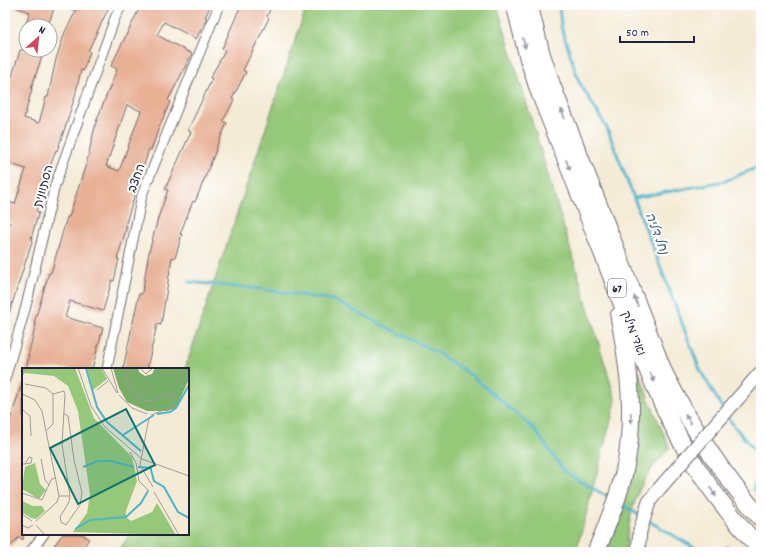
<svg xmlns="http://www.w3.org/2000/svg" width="766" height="557" font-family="Dekko,'Playpen Sans Hebrew',sans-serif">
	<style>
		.green { fill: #95c879; stroke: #5c755a }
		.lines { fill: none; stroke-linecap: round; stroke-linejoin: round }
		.stream { stroke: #4eb4cc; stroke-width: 3 }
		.building { fill: #e8b196; fill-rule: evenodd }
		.street-casing { stroke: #6c6871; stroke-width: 11 }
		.secondary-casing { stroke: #6c6871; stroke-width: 15 }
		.highway-casing { stroke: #6c6871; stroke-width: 19 }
		.street { stroke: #fff; stroke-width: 9 }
		.secondary { stroke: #fff; stroke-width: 13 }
		.highway { stroke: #fff; stroke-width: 17 }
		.secondary-bridge-casing { stroke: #6c6871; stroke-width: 15; stroke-linecap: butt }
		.secondary-bridge { stroke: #fff; stroke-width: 13 }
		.oneway { fill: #9c9ca7 }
		.labels { text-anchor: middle; stroke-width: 4; stroke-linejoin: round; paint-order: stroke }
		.shield { fill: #fff; stroke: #646476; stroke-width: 1 }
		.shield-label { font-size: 11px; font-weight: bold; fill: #22223b }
		.street-label { font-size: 12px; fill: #22223b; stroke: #fff }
		.water-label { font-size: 13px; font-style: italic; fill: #345c75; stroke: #fff }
		.inset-river { fill: none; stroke: #4eb4cc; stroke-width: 2 }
		.inset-road { fill: none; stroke: #a09b98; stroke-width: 1 }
		.view { fill: #0f766e; fill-opacity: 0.15; stroke: #0f766e; stroke-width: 2 }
		.inset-edge { fill: none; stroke: #22223b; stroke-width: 2 }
	</style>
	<rect width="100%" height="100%" fill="#fff"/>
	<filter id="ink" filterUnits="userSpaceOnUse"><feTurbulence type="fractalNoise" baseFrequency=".025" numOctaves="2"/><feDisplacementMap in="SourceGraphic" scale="8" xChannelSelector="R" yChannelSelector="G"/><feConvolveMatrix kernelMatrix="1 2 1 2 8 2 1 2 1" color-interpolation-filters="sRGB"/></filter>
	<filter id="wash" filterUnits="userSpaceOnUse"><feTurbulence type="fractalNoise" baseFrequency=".012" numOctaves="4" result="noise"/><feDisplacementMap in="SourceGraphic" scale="16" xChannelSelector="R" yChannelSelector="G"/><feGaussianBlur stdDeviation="0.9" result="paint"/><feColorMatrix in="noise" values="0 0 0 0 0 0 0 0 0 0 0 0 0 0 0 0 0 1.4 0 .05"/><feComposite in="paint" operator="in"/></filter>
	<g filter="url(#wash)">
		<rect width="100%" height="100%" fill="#f4ebd6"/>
		<g class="green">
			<polygon points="307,5 497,5 616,401 576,552 118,552 130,534 188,534 188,369 185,369"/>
			<path d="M638,370L649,400L670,448C665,454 658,460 653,467C635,490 627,523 626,552H606C622,511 639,469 640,425C641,407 639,388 638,370Z"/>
		</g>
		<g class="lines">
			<g class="stream">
				<polyline points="559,5 561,26 579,82 607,128 700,370 723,409"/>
				<polyline points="634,198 725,181 758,167 761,167"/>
				<polyline points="189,282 261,289 333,300 436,352 472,376 534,429 564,471 611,499"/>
				<polyline points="727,416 734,426 761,458"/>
				<polyline points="753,490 761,459"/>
				<polyline points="620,504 641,516"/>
				<polyline points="647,520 702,552"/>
				<polyline points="726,552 727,547"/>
			</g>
		</g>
		<g id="blocks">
			<g class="building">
				<polygon points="15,5 55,5 48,26 25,26 30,12 15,7"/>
				<polygon points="63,5 110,5 88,51 90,52 83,71 81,70 75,96 67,122 57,151 56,150 44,183 45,183 36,211 39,212 31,238 33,238 7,320 5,320 5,237 10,223 6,222 9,212 5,211 5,201 15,204 26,169 5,162 5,89 8,90 20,50 44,50 31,89 32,89 24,118 39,123 46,97 48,97 56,59 65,32 76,11"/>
				<path d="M141,5H211L205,17L207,18L196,39L164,22L157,35L192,54L168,100L170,102L159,127L151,150L149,149L125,226H127L117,259H119L114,281L112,280L103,311L70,301L65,317L103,328L92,369H26L29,356H28L36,324L34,323L49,273H51L67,217H69L87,161L96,122L117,69L111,66ZM127,105L141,111L119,171L106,166Z"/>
				<polygon points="241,5 272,5 267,16 269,18 243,70 246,72 232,99 234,100 223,121 227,123 215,150 216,150 195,202 193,201 180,234 182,234 175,258 172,257 161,325 157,324 147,369 123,369 139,294 142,294 149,252 158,218 168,190 165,189 191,132 188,130 212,79 210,78 225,51 222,49"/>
				<polygon points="22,383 23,383 23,540 19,537 5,552 5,436"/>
				<polygon points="63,534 82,534 89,539 80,552 49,552"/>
			</g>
		</g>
	</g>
	<g filter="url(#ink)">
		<use href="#blocks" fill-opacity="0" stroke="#6c6871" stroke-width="1"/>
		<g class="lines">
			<defs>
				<g id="street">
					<polyline points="5,8 6,5"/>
					<polyline points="107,369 142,195 219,5"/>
					<polyline points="5,379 26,306 55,185 115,18 122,5"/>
					<polyline points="30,552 44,534"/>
				</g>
				<polyline id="secondary" points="638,552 640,531"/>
				<g id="highway">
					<path d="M515,5L528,57L539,91C564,154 589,217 613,280C636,339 657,401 690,457C710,490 735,521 761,550"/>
					<path d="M529,5L541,53L552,86L664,373C691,426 721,474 761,518"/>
					<path d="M596,552C607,525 619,497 625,468C636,418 629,366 619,316"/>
				</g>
			</defs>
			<use href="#street" class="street-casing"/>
			<use href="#secondary" class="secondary-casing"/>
			<use href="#highway" class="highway-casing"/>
			<use href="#street" class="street"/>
			<use href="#secondary" class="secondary"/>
			<use href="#highway" class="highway"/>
			<defs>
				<polyline id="secondary-bridge" points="640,531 649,502 658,490 761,372"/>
			</defs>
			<use href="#secondary-bridge" class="secondary-bridge-casing"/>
			<use href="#secondary-bridge" class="secondary-bridge"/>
		</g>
		<defs><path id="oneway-solid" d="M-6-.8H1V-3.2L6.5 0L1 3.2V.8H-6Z"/></defs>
		<g class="oneway">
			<use href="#oneway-solid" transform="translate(524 43) rotate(75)"/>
			<use href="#oneway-solid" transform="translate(563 114) rotate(-111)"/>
			<use href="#oneway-solid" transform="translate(568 165) rotate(69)"/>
			<use href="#oneway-solid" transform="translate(636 301) rotate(-111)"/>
			<use href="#oneway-solid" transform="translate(652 377) rotate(67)"/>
			<use href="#oneway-solid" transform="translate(631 418) rotate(89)"/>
			<use href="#oneway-solid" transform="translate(688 419) rotate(-119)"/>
			<use href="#oneway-solid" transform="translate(713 492) rotate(56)"/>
		</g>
	</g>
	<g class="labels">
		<rect class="shield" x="608" y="279" width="18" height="18" rx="3"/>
		<g class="shield-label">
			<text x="617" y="292">67</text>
		</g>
		<g class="street-label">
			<text transform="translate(136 178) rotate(-70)" y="4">החצב</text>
			<text transform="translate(43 186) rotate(-74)" y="4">הסתוונית</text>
			<text transform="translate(634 333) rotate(69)" y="4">ואדי מילק</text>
		</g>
		<g class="water-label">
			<text transform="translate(658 233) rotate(69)" y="5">נחל דליה</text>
		</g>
	</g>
	<g transform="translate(22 368)">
		<rect width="167" height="167" fill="#f4ebd6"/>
		<path d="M0,0H53L72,50L110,89L115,113L104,143V149L109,153L130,144L135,135L154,167L51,164L65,145L68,127L56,43L46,18L32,8L3,5L0,8ZM65,0H79L85,11L71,22ZM13,95L18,116L24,122L17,131L0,121L3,99ZM0,133L11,138H20L23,143L14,151L9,150L1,145Z" fill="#95c879"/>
		<path d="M91,0H116L117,4L123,8L130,6L133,0H167V11L154,40L145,43H125L105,34L97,20Z" fill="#78ac69"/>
		<path class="inset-river" d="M64,0L75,39L85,54L119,83M135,46L148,44L154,40L167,17M101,67L132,47M128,98L132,113L142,119L156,144L167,150M61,99L76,93H89L112,99M116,99L129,100M53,161L68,152L104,149L119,135L126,123"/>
		<path class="inset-road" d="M56,0L69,38L83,59L120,91L167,108M80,0L95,25M89,0L96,25M102,0L107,18L119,32L133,33L146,26L151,30L152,37L150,39L129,47M118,0L124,6L131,0M3,16L24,20L31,26V56L25,62M75,22L86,13M0,26L13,32L20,43L37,128L35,134L14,153M31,26L42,23L43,27L40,76L48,128H37M97,27L110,40L125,46M0,41L8,48L9,68M41,45L46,48L52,92L60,125L58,137L44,157L39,154L38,149L47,134L48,128M127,50L118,97L131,119M108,84L114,95L117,113L127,123M19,91L23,112L27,117M0,96H3L9,95L10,90L7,89L3,96M132,124L157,167M0,125L20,132L29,112L34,109M0,146L10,153M0,157L6,160L11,157M14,157L23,167"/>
		<path class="view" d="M104,41L133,97L56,136L28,80Z"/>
		<rect width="167" height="167" class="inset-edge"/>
	</g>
	<rect width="766" height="557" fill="none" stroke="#fff" stroke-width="20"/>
	<g transform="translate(38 38) rotate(27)"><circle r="19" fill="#ffffff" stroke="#a7a7b1"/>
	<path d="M0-3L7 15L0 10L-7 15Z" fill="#d1495b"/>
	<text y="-6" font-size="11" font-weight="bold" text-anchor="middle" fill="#22223b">N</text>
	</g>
	<path d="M620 36v6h74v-6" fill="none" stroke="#22223b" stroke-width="2"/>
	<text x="626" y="36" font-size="12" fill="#22223b" stroke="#ffffff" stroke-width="3" paint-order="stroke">50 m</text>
</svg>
